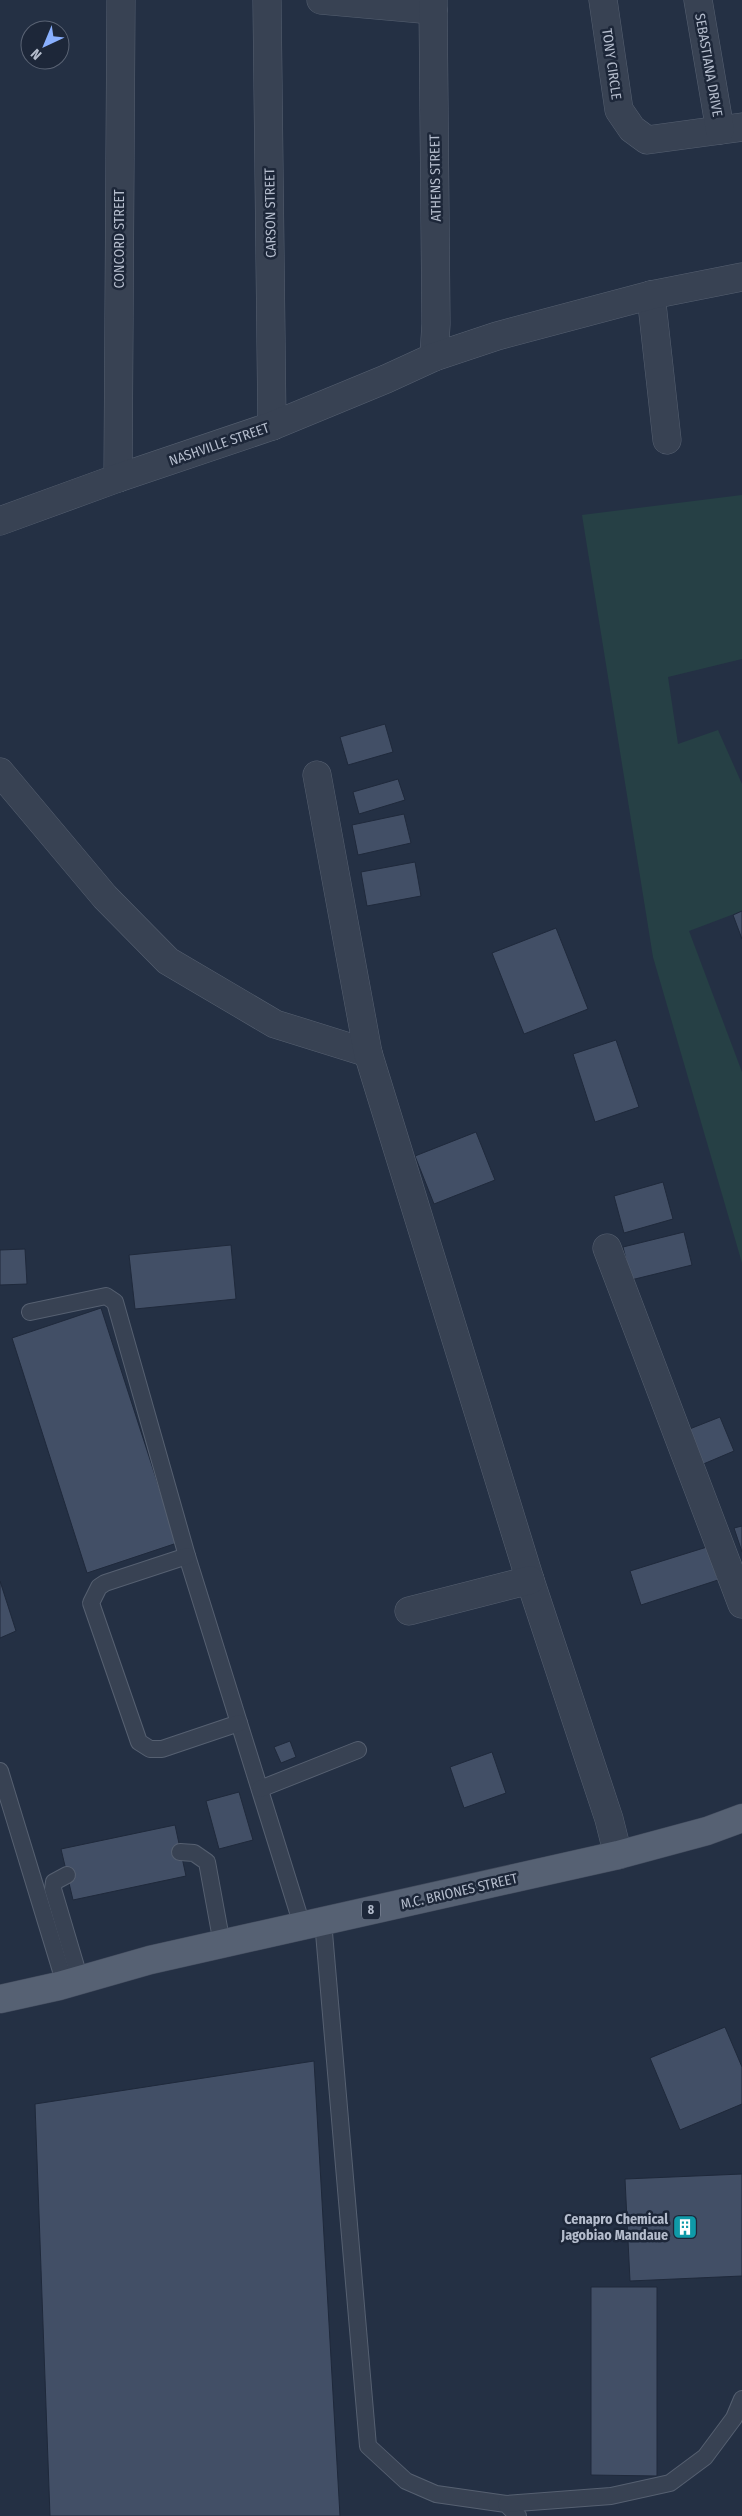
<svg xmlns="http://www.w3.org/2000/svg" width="742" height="2516" font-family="'Fira Sans Condensed',sans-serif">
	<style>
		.green { fill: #264045 }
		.building { fill: #424f66; stroke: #1f293b }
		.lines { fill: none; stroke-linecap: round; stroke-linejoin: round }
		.lane-casing { stroke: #566071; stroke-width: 18 }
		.street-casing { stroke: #566071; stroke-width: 29 }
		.primary-casing { stroke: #424b5d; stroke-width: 29 }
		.lane { stroke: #384253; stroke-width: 16 }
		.street { stroke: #384253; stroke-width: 28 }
		.primary { stroke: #566173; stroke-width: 28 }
		.labels { text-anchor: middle; stroke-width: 5; stroke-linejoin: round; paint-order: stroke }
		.shield { fill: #1d2739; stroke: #8790a1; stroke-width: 1 }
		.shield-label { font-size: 12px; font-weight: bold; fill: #b5bdcd }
		.street-label { font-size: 14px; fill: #b5bdcd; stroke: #1d2739 }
		.poi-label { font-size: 14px; font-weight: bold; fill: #b5bdcd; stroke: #1d2739; text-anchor: end }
	</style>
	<rect width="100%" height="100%" fill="#243044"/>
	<polygon class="green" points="742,495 742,659 668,677 678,744 718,730 742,784 742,911 689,931 742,1072 742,1263 653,957 582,515"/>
	<g class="building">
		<polygon points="385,724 393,752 348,765 340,737"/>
		<polygon points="398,779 405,800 359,814 353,792"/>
		<polygon points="404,814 411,843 358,855 352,825"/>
		<polygon points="415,862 421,896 367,906 361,872"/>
		<polygon points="742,911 742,939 733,915"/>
		<polygon points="556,928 588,1009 524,1034 492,953"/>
		<polygon points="616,1040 639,1107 595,1122 573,1054"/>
		<polygon points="476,1132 495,1180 434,1204 415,1156"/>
		<polygon points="663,1182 673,1219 624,1233 614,1196"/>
		<polygon points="684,1232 692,1265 631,1280 623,1247"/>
		<polygon points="231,1245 236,1299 135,1309 129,1255"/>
		<polygon points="25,1249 27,1284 0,1285 0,1250"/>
		<polygon points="101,1308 177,1543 87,1573 12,1338"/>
		<polygon points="720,1417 734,1451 701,1465 687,1430"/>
		<polygon points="742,1526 742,1552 734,1528"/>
		<polygon points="707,1547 718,1580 641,1605 630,1571"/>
		<polygon points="0,1581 16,1631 0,1638"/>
		<polygon points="290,1741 296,1757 281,1763 274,1747"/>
		<polygon points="492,1752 506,1793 464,1808 450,1767"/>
		<polygon points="239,1792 253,1840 219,1849 206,1801"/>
		<polygon points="175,1825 186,1876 73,1900 61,1849"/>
		<polygon points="725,2027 742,2067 742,2104 680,2130 650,2058"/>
		<polygon points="314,2061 340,2516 50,2516 35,2104"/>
		<polygon points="742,2174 742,2276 630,2281 625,2179"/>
		<polygon points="591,2287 657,2287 657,2476 591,2475"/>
	</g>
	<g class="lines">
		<defs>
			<g id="lane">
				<polyline points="30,1312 106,1296 115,1302 187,1556 302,1925"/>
				<polyline points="187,1556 105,1583 99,1587 91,1603 139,1742 150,1749 162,1749 239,1723"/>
				<polyline points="0,1771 65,1984"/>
				<polyline points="260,1789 358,1750"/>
				<polyline points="180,1852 194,1853 207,1862 222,1944"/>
				<polyline points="67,1875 54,1882 53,1889 80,1980"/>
				<polyline points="323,1921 368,2446 406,2481 436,2494 506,2504 518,2516"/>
				<polyline points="506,2504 611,2496 670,2483 705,2457 734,2418 742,2399"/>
			</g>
			<g id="street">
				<polyline points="267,0 272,426"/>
				<polyline points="321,0 433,10"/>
				<polyline points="433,0 436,324 434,357"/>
				<polyline points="603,0 619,110 632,129 647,140 742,127"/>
				<polyline points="698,0 720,130"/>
				<polyline points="651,295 667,440"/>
				<polyline points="118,478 121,0"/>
				<polyline points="0,521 118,478 272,426 386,379 434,357 497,336 651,295 742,277"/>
				<polyline points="0,772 105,897 168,961 275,1024 368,1053"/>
				<polyline points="317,775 368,1053 530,1580 609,1819 618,1855"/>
				<polyline points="607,1248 742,1604"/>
				<polyline points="409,1611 530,1580"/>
			</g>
			<polyline id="primary" points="0,1999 59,1986 150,1960 618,1855 707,1831 742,1818"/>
		</defs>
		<use href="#lane" class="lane-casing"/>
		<use href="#street" class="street-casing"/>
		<use href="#primary" class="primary-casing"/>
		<use href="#lane" class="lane"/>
		<use href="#street" class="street"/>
		<use href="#primary" class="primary"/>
	</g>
	<defs>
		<symbol id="building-square" viewBox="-11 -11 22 22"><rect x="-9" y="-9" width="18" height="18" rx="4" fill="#0f9aa8" stroke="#1d2739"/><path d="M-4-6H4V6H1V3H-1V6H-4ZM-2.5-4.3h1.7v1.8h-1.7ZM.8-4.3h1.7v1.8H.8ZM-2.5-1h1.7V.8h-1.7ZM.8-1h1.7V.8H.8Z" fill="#fff"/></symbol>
	</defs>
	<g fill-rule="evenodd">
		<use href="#building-square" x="671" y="2213" width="28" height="28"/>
	</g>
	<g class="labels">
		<rect class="shield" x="362" y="1900.5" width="18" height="19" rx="4"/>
		<g class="shield-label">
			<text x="371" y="1914">8</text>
		</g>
		<g class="street-label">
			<text transform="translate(612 64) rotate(82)" y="5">TONY CIRCLE</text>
			<text transform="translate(709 65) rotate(80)" y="5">SEBASTIANA DRIVE</text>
			<text transform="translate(435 178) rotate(-91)" y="5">ATHENS STREET</text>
			<text transform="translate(270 213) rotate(-91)" y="5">CARSON STREET</text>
			<text transform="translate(119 239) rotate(-90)" y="5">CONCORD STREET</text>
			<text transform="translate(219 444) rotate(-19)" y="5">NASHVILLE STREET</text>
			<text transform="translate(459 1891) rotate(-13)" y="5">M.C. BRIONES STREET</text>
		</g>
		<g class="poi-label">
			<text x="668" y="2224">Cenapro Chemical<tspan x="668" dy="16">Jagobiao Mandaue</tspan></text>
		</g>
	</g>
	<g transform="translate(45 45) rotate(224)"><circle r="24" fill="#1d2739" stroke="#5a6374"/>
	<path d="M0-4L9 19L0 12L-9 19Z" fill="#89b0ff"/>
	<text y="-8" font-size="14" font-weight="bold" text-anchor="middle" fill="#b5bdcd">N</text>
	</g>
</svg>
